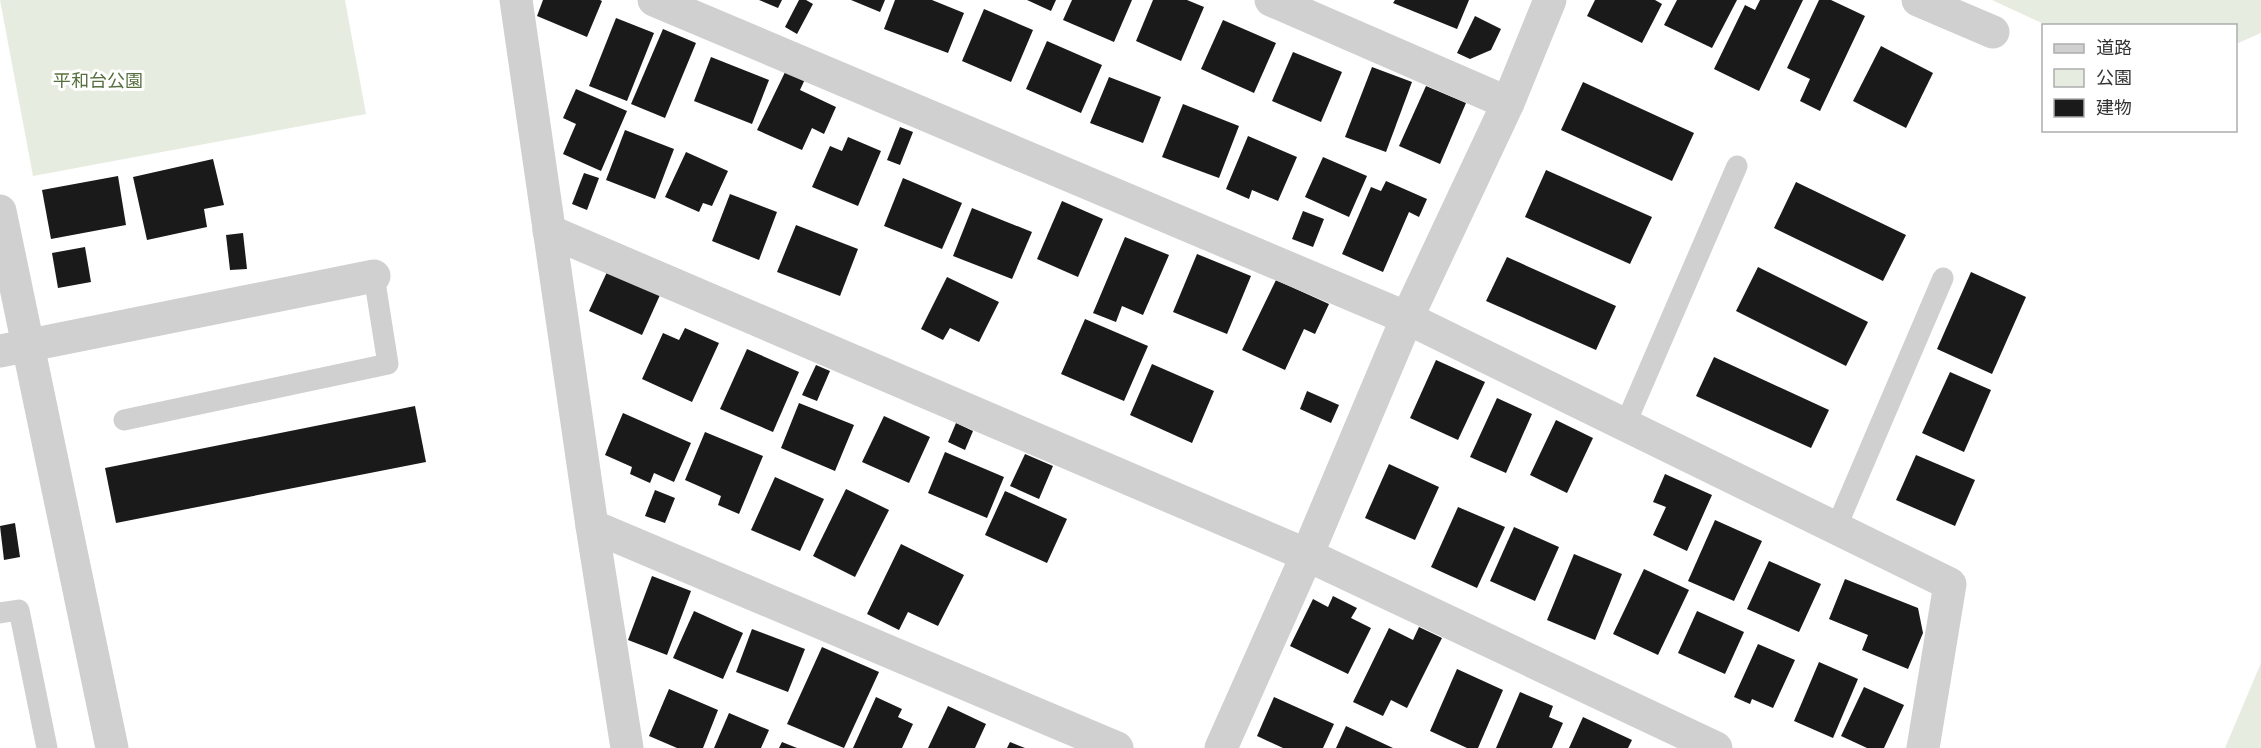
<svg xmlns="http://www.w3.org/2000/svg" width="2261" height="748" font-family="Arial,'Noto Sans JP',sans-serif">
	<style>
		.green { fill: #e6ecdf }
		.building { fill: #1a1a1a }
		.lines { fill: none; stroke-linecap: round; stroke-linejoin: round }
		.lane { stroke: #d0d0d0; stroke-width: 21 }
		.street { stroke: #d0d0d0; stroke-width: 33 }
		.labels { text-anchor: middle; stroke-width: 6; stroke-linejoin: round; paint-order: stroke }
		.park-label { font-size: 18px; fill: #56703f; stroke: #fff }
	</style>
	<rect width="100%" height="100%" fill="#fff"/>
	<g class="green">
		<polygon points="0,0 345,0 366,114 33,176"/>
		<polygon points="1992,0 2261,0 2261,33 2236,44 2236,26 2046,25"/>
		<polygon points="2261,663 2261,748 2225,748"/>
	</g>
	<g class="building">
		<polygon points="543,0 600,0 602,1 587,37 537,16"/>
		<polygon points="759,0 782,0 778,8"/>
		<polygon points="799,0 806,0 813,4 797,34 785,27"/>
		<polygon points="851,0 885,0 880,12"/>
		<polygon points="895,0 932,0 964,13 948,53 884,29"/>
		<polygon points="1027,0 1056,0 1051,11"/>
		<polygon points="1072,0 1132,0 1114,42 1063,20"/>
		<polygon points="1153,0 1187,0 1204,7 1181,61 1136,41"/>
		<polygon points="1395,0 1469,0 1457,29 1393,3"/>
		<polygon points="1595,0 1655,0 1662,4 1642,43 1587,16"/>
		<polygon points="1677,0 1737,0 1712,48 1664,25"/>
		<polygon points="1760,0 1803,0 1759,91 1714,69 1745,5 1755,10"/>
		<polygon points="1819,0 1831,0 1865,16 1820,111 1800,101 1810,79 1787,68"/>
		<polygon points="984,9 1033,30 1011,82 962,61"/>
		<polygon points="1475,16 1501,29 1491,50 1470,59 1457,53"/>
		<polygon points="616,18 654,33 627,101 589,86"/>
		<polygon points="1223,20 1276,43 1254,93 1201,69"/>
		<polygon points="663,29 696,43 665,118 631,104"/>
		<polygon points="1047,41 1102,65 1081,113 1026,89"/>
		<polygon points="1881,46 1933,73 1906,128 1853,101"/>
		<polygon points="1293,52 1342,72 1321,122 1272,101"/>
		<polygon points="711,57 769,80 752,124 694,101"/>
		<polygon points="1372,67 1412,82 1386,152 1345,137"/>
		<polygon points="787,68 806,77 800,90 836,107 824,134 812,128 802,150 757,130"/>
		<polygon points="1109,77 1161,97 1143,143 1090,123"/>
		<polygon points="1583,82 1694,133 1672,181 1561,130"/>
		<polygon points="1426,86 1466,103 1440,164 1399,146"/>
		<polygon points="576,89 627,111 601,171 563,154 576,124 563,118"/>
		<polygon points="1183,104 1239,126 1219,178 1162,157"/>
		<polygon points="900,127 913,132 900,165 887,160"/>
		<polygon points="625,130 674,149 655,199 606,180"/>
		<polygon points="1248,136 1297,157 1278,201 1252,190 1249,199 1226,189"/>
		<polygon points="848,137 881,151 858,206 812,187 830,146 842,151"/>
		<polygon points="686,152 728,171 712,206 703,203 699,212 665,197"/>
		<polygon points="1323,157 1367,176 1349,217 1305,197"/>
		<polygon points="213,159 224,205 204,209 207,227 147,240 133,177"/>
		<polygon points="1546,170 1652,217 1630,264 1525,217"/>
		<polygon points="584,173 599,178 587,210 572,204"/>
		<polygon points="118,176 126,225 51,239 42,190"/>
		<polygon points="903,178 962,203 942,249 884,226"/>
		<polygon points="1386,181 1427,199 1419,217 1409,212 1383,272 1342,254 1371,187 1381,191"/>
		<polygon points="1796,182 1906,235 1883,281 1774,228"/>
		<polygon points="730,194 777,212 759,260 712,241"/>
		<polygon points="1062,201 1103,219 1078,277 1037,259"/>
		<polygon points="972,208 1032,232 1012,279 953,256"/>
		<polygon points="1303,211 1324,219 1313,247 1292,239"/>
		<polygon points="796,225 858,249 840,296 777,272"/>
		<polygon points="243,233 247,269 230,270 226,235"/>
		<polygon points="1125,237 1169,255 1143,315 1122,306 1116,322 1093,313"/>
		<polygon points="85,247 91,282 58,288 52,253"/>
		<polygon points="1197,254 1251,276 1227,334 1173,312"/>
		<polygon points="1507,257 1616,306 1596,350 1486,301"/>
		<polygon points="1758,267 1868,322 1846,366 1736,311"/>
		<polygon points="607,272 660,295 642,335 589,311"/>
		<polygon points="1971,272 2026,297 1992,374 1937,349"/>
		<polygon points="947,277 999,302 979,342 950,328 943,340 921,329"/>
		<polygon points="1276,280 1329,304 1315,334 1304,329 1285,370 1242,350"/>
		<polygon points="1085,319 1148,346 1124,401 1061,374"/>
		<polygon points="685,328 719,343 692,402 642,379 663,333 679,340"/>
		<polygon points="747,349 799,372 773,432 720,409"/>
		<polygon points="1714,357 1829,410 1811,448 1696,396"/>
		<polygon points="1436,360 1485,382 1458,440 1410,418"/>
		<polygon points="1152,364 1214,391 1192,443 1130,415"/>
		<polygon points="816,365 830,371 817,401 802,395"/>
		<polygon points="1950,372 1991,390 1964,452 1922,433"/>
		<polygon points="1307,391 1339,405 1331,423 1300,409"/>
		<polygon points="1497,398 1532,414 1506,473 1470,457"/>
		<polygon points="799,403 854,425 835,471 781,448"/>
		<polygon points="415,406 426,462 116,523 105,468"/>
		<polygon points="623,413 691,443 674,482 654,473 650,483 630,474 632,467 605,455"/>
		<polygon points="884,416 930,437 909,483 862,462"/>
		<polygon points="1556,420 1593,438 1567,493 1530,475"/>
		<polygon points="956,423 973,431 965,450 948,442"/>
		<polygon points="705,432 763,456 739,514 718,505 721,496 685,480"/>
		<polygon points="945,452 1004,477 987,518 928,493"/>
		<polygon points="1025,454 1053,466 1039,499 1010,486"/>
		<polygon points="1916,455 1975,480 1955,526 1896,500"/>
		<polygon points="1389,464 1439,487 1415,540 1365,518"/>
		<polygon points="1665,474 1712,495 1687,551 1653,535 1666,507 1653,502"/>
		<polygon points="775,477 824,499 800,551 751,530"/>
		<polygon points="846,489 889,510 855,577 813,556"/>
		<polygon points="655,490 675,498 665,523 645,516"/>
		<polygon points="1005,491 1067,519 1047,563 985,535"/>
		<polygon points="1458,507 1505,527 1477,588 1431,567"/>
		<polygon points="1715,520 1762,541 1734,601 1688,581"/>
		<polygon points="15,523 20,557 4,560 0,526"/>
		<polygon points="1514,527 1559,547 1535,601 1490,581"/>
		<polygon points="901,544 964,575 938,626 908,612 899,630 867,614"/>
		<polygon points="1574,554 1622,574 1595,640 1547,620"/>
		<polygon points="1769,561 1821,584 1799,632 1747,609"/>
		<polygon points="1644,569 1689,590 1658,655 1613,634"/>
		<polygon points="652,576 691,591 667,655 628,640"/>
		<polygon points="1845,579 1918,608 1923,633 1908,669 1862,650 1868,635 1829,619"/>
		<polygon points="1333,596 1357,608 1351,618 1371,628 1348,674 1290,646 1313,599 1328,607"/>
		<polygon points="694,611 743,633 723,679 673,658"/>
		<polygon points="1697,611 1744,632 1725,674 1678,653"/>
		<polygon points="1419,627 1442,638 1407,708 1391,700 1383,716 1353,702 1389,628 1413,640"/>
		<polygon points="752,629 805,649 788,692 736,672"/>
		<polygon points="1758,644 1795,660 1773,708 1752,699 1750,704 1734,697"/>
		<polygon points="822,647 879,672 844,748 787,724"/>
		<polygon points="1819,662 1858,679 1833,738 1794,721"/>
		<polygon points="1457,669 1503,690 1478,748 1467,748 1430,731"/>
		<polygon points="1864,687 1904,705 1884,748 1867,748 1841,736"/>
		<polygon points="669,689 718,710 703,748 677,748 649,736"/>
		<polygon points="1520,692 1553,706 1549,717 1563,723 1552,748 1496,748"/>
		<polygon points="876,697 902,709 898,717 913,724 902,748 853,748"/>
		<polygon points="1274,697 1334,724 1323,748 1283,748 1257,736"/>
		<polygon points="948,706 986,724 975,748 928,748"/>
		<polygon points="729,713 769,730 761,748 714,748"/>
		<polygon points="1583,717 1632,740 1628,748 1569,748"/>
		<polygon points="1346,726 1393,748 1336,748"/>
		<polygon points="782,742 797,748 779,748"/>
		<polygon points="1010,742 1025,748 1007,748"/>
	</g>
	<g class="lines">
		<g class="lane">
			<polyline points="124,420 388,364 374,276"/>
			<polyline points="1625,425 1737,166"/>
			<polyline points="1836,528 1943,278"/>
			<polyline points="0,613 19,610 47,748"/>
		</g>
		<g class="street">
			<polyline points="516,0 592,526 627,748"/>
			<polyline points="654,0 1407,318 1950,584 1923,748"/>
			<polyline points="1271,0 1508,103"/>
			<polyline points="1918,0 1993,32"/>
			<polyline points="0,211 112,748"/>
			<polyline points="549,231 1307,555 1716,748"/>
			<polyline points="0,351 374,276"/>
			<polyline points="592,526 1117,748"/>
			<polyline points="1221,748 1307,555 1407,318 1508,103 1550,0"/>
		</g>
	</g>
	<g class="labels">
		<g class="park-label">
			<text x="98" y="87">平和台公園</text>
		</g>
	</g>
	<rect x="2042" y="24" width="195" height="108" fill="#ffffff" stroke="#adadad" stroke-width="1.5"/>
	<rect x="2054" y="44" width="30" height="9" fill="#d0d0d0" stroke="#adadad" stroke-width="1.5"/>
	<text x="2096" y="54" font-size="18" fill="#333333">道路</text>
	<rect x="2054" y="69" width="30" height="18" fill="#e6ecdf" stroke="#adadad" stroke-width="1.5"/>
	<text x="2096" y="84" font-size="18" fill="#333333">公園</text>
	<rect x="2054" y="99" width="30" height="18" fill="#1a1a1a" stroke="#adadad" stroke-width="1.5"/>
	<text x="2096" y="114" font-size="18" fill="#333333">建物</text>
</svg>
